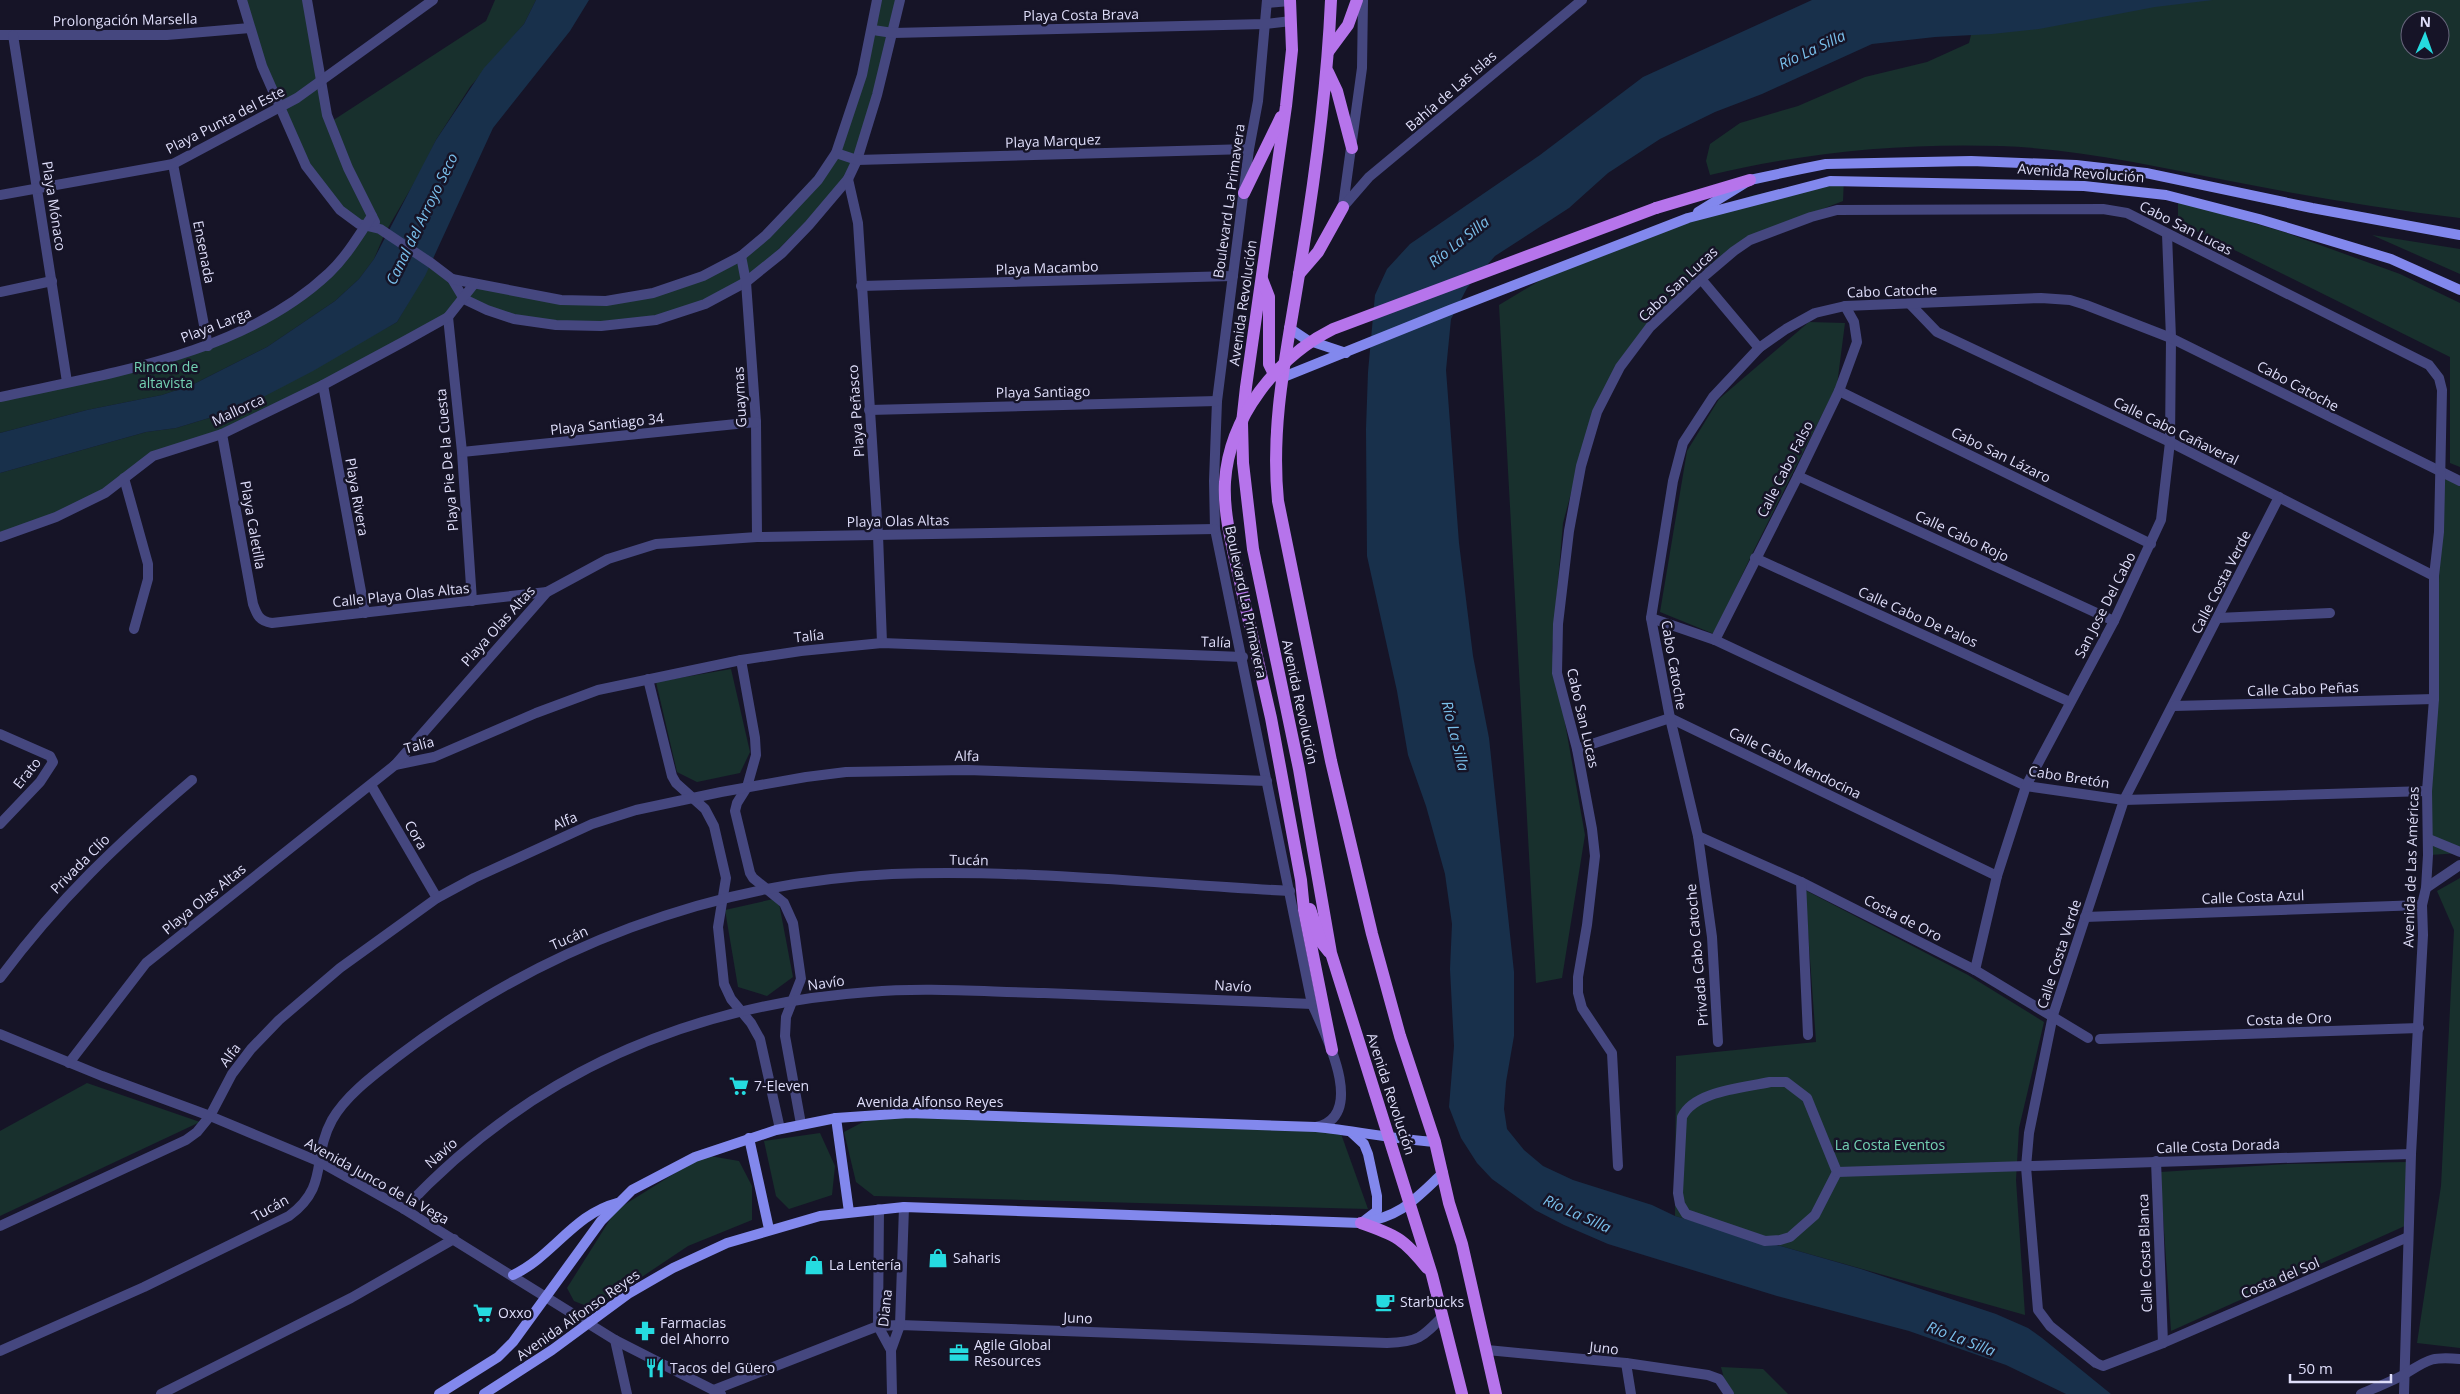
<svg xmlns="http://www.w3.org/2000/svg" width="2460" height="1394" font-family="'Open Sans',sans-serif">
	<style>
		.green { fill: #18302d; fill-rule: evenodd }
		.water { fill: #18304b }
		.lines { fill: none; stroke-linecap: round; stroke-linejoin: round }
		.minor { stroke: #45477f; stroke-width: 10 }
		.tertiary { stroke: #45477f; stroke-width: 10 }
		.secondary { stroke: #8288ed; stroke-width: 10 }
		.primary { stroke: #b674eb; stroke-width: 12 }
		.primary-bridge { stroke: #b674eb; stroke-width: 12 }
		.labels { text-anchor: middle; stroke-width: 5; stroke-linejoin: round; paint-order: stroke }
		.street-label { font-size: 14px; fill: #dfdefa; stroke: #161427 }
		.park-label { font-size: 14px; fill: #73d1b3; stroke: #161427 }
		.poi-label { font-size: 14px; fill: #dfdefa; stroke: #161427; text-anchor: start }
		.water-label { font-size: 15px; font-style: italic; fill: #7ac0ec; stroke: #161427 }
	</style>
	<rect width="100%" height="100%" fill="#161427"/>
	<g class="green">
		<polygon points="244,0 303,0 332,121 486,21 495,0 536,0 524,24 470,87 436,140 421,171 385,233 374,259 359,279 335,301 267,347 192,385 162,395 87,410 0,433 0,399 138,365 266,320 328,274 365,227 331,200 279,111"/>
		<polygon points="877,0 900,0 848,179 746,282 656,320 601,326 514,319 464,299 448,317 222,434 167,451 105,493 0,537 0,473 146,432 176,428 242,408 397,322 431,263 463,299 474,284 561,300 653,293 741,256 836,153"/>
		<path d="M1980,0H2460V218C2383,209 2306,196 2230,181C2155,166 2078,149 2001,146C1901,143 1807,152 1710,175L1706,161L1710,144L1740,123L1798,106L1865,77L1927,62L1969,43ZM2410,20H2440V50H2410Z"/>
		<polygon points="1844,177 1843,201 1743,240 1648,324 1593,411 1563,523 1552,650 1585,835 1562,978 1536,983 1499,305 1559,269 1688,219 1754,195"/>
		<polygon points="2178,201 2284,232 2400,274 2460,303 2460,467 2450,463 2450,357 2178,222"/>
		<polygon points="2372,235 2460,249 2460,274"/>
		<polygon points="1809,322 1845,323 1837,385 1754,550 1714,634 1660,612 1687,451 1719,399"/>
		<polygon points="2441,469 2460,477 2460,853 2430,855 2431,787 2437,697"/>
		<polygon points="731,669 750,752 740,773 697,782 677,772 656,682"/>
		<polygon points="2460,878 2460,1348 2417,1343 2441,1186 2454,930 2437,891"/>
		<polygon points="1805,890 1968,975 2044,1022 2019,1128 2016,1180 2025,1315 1675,1216 1676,1056 1816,1042"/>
		<polygon points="778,898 793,977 767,996 738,987 725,910"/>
		<polygon points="87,1083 200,1122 0,1216 0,1131"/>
		<polygon points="878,1114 1340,1131 1368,1209 874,1196 856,1182 844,1132"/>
		<polygon points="820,1133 835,1166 832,1195 789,1209 776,1196 764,1141"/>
		<polygon points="704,1155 739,1161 752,1186 752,1220 688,1246 594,1309 574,1301 567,1288 616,1210"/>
		<polygon points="2407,1162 2407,1225 2171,1331 2160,1172 2287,1164"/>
		<polygon points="1721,1367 1763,1369 1788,1394 1728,1394"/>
	</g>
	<g class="water">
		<polygon points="536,0 589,0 570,31 493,128 425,276 397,322 313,371 242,408 176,428 146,432 0,473 0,433 87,410 162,395 192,385 267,347 335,301 359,279 374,259 436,140 484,68 524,24"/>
		<polygon points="1812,0 2213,0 2155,7 2039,29 1992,34 1935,37 1872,44 1762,94 1715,112 1660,139 1608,173 1569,208 1495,256 1467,288 1451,319 1446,370 1459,543 1473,656 1489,738 1514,972 1514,1036 1506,1082 1504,1109 1507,1129 1524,1150 1543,1166 1573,1180 1652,1205 1675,1216 1861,1269 1996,1314 2028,1328 2042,1338 2111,1394 2066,1394 2006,1365 1909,1331 1777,1296 1608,1244 1564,1225 1535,1210 1492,1179 1477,1163 1461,1138 1449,1107 1454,1046 1450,969 1452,924 1445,874 1426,806 1408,755 1397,691 1367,556 1366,429 1368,372 1375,295 1387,269 1410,244 1540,155 1643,77"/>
	</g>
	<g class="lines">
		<g class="minor">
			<polyline points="242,0 262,66 306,166 340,210 359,224 380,229 431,263 452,279 464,299 487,310 514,319 556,325 601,326 656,320 705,304 746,282 782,253 809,225 848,179 857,160 877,95 900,0"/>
			<polyline points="307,0 327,115 348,168 375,222"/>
			<path d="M1267,0L1258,101L1249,149L1217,401L1214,481L1215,529L1312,1004C1325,1033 1368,1117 1316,1127"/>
			<polyline points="1267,3 1290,1"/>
			<polyline points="873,30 893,33 1265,24 1291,21"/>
			<polyline points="0,35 167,35 250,28"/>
			<polyline points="13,35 67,382"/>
			<polyline points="836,153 857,160 1249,149"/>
			<polyline points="173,164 208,346"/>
			<polyline points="848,179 858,223 878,535 882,643"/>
			<polyline points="0,195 173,164 297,98 433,0"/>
			<polyline points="1343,206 1362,68 1363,0"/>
			<polyline points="1343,207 1369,177 1582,0"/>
			<polyline points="741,256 746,282 756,422 757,537"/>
			<polyline points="452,279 561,300 606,301 653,293 703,276 741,256 766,235 787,213 818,180 836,153 862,75 877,0"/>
			<polyline points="1701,279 1759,348"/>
			<polyline points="861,286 1233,276"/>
			<polyline points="0,292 52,281"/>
			<polyline points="1911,305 1937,332 2170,442 2434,576"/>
			<polyline points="448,317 462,452 472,601"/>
			<polyline points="323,385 365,613"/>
			<polyline points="1839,391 2151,544"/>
			<path d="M0,397C111,373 243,354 329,273C347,256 358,236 372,216"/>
			<polyline points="869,410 1217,401"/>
			<path d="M222,434L253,604C257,615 259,621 272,623L547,592"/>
			<polyline points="462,452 756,422"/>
			<polyline points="1798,476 2114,621"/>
			<polyline points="124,478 148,564 148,579 134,629"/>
			<polyline points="2279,497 2124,800 2053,1015 2029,1133 2026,1167 2038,1310 2050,1326 2096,1363 2103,1366 2163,1343 2408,1237"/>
			<polyline points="0,537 56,517 105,493 153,456 222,434 323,385 403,342 448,317 474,284"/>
			<polyline points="1755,558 2070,702"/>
			<polyline points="1651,618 1715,640 2026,786 2124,800 2427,791"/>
			<polyline points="2218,618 2330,613"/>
			<polyline points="1715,640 1798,476 1839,391 1857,342 1854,322 1845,306"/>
			<polyline points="741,660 755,738 756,755 747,787 737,803 735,811 750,873 753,878 784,903 793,923 801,979 786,1017 785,1036 801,1124"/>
			<polyline points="648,679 672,776 676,783 705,809 714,826 726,878 718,927 724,984 731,999 751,1023 760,1039 780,1129"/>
			<polyline points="2174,706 2434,699"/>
			<polyline points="0,734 50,756 53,762 40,782 0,824"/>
			<polyline points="1577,749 1670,718 1997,876"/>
			<polyline points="395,765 434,757 536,713 598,690 741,660 801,651 882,643 1243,657"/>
			<polyline points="371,785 437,898"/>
			<polyline points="1698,836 1801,882 1975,970 2088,1038"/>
			<polyline points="2429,839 2460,852"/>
			<polyline points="1801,882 1808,1035"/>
			<polyline points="2426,888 2460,865"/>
			<polyline points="2085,917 2422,905"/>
			<polyline points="1975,970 1997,876 2026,786 2114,621 2161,520 2170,442 2171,338 2167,234"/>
			<path d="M0,978C58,900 118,843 192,780"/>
			<polyline points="2100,1039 2419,1028"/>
			<polyline points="1718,1042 1712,937 1698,836 1670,718 1651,618 1673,481 1683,443 1713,397 1759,348 1786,329 1815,313 1845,306 2041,298 2070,300 2086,305 2171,338 2460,481"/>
			<polyline points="69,1063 146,963 395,765 547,592 608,559 656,544 757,537 1215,529"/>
			<path d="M1770,1082H1786L1807,1098L1837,1172L1815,1215L1790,1237L1780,1240L1765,1241L1686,1214L1680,1204L1678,1193L1682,1117C1694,1091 1743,1088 1770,1082Z"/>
			<polyline points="2156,1161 2163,1343"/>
			<polyline points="1618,1166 1612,1053 1582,1008 1578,993 1578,977 1587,925 1595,856 1592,829 1577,749 1557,673 1558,624 1569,531 1581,466 1597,412 1620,367 1650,327 1701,279 1734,251 1750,240 1811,217 1837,210 2103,209 2127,213 2429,365 2439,378 2442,390 2439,532 2434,576 2434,699 2427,791 2428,855 2426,888 2422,905 2423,935 2411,1154 2404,1394"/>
			<polyline points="1837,1172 2411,1154"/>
			<path d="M404,1209C529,1075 687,1005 869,992C927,987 986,992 1044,993C1134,996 1223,1000 1312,1004"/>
			<polyline points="879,1209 878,1326 891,1350"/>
			<polyline points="0,1226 186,1140 197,1132 210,1116 232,1074 251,1049 279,1020 340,968 437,898 474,878 592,824 636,810 721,792 806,777 846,772 967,770 1267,781"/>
			<polyline points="615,1340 627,1394"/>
			<polyline points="1487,1350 1626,1363 1708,1375 1719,1379 1729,1394"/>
			<path d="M0,1351L144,1287L289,1216C330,1186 311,1158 332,1120C346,1095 375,1074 397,1057C540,948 712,882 892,874C1024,869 1158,884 1290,891"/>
			<polyline points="1626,1363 1631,1394"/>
			<path d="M714,1390L878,1326L900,1325L1387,1343C1418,1342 1422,1338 1443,1316"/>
			<polyline points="161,1394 351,1298 454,1239"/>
			<polyline points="892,1394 891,1350 900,1325 904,1207"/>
			<path d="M2361,1394C2376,1387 2391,1382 2405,1374C2428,1360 2431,1356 2460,1359"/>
		</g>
		<polyline class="tertiary" points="0,1034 102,1076 210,1116 320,1162 404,1209 615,1340 721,1394"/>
		<g class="secondary">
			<polyline points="1698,212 1750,180 1801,169 1826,164 1971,161 2076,165 2146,173 2312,208 2460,235"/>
			<polyline points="1289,328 1307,340 1346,353"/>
			<polyline points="1281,378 1450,310 1688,218 1830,181 2084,186 2166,195 2259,219 2391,259 2460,290"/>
			<polyline points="836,1118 849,1212"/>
			<polyline points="1351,1132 1364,1144 1368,1154 1377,1196 1377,1211 1364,1221"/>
			<polyline points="749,1138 769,1229"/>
			<path d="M513,1275C552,1257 574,1214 617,1203"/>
			<path d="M439,1394L498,1357L513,1342L601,1221L632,1190L695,1157L776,1130L836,1118L909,1113L1316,1127C1356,1131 1394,1139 1435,1142"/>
			<path d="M484,1394L552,1350L628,1294L673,1268L727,1243L820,1216L904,1207L1361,1223C1402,1216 1414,1200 1443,1173"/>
		</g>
		<g class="primary">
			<polyline points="1290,0 1292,50 1286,106 1246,387 1242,423 1243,463 1253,549 1299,769 1331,953 1432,1275 1462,1394"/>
			<path d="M1331,0C1327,90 1315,179 1300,268C1288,346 1270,422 1278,501L1331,761L1372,934L1400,1036L1435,1142L1449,1203L1462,1244L1496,1394"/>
			<polyline points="1328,52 1348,25 1357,0"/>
			<polyline points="1328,72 1337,91 1352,148"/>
			<polyline points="1244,193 1281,117"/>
			<polyline points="1656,208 1750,180"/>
			<polyline points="1299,274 1318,252 1343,207"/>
			<polyline points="1262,279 1269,297 1269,364 1273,372 1281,378"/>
			<polyline points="1242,591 1271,718 1301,880 1304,910 1332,1050"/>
			<polyline points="1310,909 1321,942 1329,952"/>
			<path d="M1361,1223C1396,1235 1404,1239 1427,1268"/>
		</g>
		<path class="primary-bridge" d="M1242,591C1235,556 1223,518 1225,482C1229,417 1277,357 1333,329L1656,208"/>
	</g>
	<defs>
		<symbol id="supermarket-bare" viewBox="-9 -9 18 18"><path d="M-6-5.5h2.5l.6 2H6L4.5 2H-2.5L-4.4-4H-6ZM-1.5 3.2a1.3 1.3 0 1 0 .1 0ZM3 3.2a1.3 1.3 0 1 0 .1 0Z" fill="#25dbe0" stroke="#161427" stroke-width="2.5" paint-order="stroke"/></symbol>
		<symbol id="shop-bare" viewBox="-9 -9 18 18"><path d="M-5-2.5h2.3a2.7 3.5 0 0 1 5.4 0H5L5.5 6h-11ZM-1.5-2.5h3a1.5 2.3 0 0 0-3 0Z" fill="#25dbe0" stroke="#161427" stroke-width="2.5" paint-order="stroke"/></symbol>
		<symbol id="cafe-bare" viewBox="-9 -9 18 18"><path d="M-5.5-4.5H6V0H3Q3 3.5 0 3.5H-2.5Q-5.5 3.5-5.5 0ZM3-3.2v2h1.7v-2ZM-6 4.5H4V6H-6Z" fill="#25dbe0" stroke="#161427" stroke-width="2.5" paint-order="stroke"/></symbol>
		<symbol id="pharmacy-bare" viewBox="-9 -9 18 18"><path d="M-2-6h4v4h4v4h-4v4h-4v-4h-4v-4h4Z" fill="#25dbe0" stroke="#161427" stroke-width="2.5" paint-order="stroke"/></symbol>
		<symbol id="office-bare" viewBox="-9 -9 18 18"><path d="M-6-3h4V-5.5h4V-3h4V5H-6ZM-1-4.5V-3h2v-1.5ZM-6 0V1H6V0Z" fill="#25dbe0" stroke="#161427" stroke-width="2.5" paint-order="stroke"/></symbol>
		<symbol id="restaurant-bare" viewBox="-9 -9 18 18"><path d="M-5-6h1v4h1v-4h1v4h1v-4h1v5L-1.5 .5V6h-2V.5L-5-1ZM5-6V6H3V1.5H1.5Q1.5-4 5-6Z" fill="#25dbe0" stroke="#161427" stroke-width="2.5" paint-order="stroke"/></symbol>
	</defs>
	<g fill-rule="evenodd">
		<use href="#supermarket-bare" x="725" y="1072" width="28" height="28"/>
		<use href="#shop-bare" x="924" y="1244" width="28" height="28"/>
		<use href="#shop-bare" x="800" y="1251" width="28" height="28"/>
		<use href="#cafe-bare" x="1371" y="1288" width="28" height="28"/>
		<use href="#supermarket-bare" x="469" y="1299" width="28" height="28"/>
		<use href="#pharmacy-bare" x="631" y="1317" width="28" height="28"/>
		<use href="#office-bare" x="945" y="1339" width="28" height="28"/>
		<use href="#restaurant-bare" x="641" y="1354" width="28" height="28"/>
	</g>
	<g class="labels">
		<g class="street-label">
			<text transform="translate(1081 15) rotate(-1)" y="5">Playa Costa Brava</text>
			<text transform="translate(125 20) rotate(-1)" y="5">Prolongación Marsella</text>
			<text transform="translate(1451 91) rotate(-41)" y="5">Bahía de Las Islas</text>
			<text transform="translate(225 120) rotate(-27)" y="5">Playa Punta del Este</text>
			<text transform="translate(1053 141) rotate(-2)" y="5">Playa Marquez</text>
			<text transform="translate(2081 173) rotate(4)" y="5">Avenida Revolución</text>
			<text transform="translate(1229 201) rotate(-82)" y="5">Boulevard La Primavera</text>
			<text transform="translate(54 206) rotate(81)" y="5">Playa Mónaco</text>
			<text transform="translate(2186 228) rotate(27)" y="5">Cabo San Lucas</text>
			<text transform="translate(204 252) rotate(79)" y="5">Ensenada</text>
			<text transform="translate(1047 268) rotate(-2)" y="5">Playa Macambo</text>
			<text transform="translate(1678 284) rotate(-43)" y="5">Cabo San Lucas</text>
			<text transform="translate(1892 291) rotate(-2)" y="5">Cabo Catoche</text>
			<text transform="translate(1243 303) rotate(-82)" y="5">Avenida Revolución</text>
			<text transform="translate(216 325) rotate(-21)" y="5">Playa Larga</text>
			<text transform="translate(2298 386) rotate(28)" y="5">Cabo Catoche</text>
			<text transform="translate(1043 392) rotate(-1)" y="5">Playa Santiago</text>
			<text transform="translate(740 397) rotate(-93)" y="5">Guaymas</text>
			<text transform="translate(238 410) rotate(-25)" y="5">Mallorca</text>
			<text transform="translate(856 411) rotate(-94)" y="5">Playa Peñasco</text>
			<text transform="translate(607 424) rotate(-6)" y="5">Playa Santiago 34</text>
			<text transform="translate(2176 431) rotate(26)" y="5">Calle Cabo Cañaveral</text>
			<text transform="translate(2001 455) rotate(26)" y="5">Cabo San Lázaro</text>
			<text transform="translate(447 460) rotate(-95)" y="5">Playa Pie De la Cuesta</text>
			<text transform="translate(1785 469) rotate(-63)" y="5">Calle Cabo Falso</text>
			<text transform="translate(357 497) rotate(80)" y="5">Playa Rivera</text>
			<text transform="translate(898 521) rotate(-1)" y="5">Playa Olas Altas</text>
			<text transform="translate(253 525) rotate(80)" y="5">Playa Caletilla</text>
			<text transform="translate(1962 536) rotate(25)" y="5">Calle Cabo Rojo</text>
			<text transform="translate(2221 582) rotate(-63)" y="5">Calle Costa Verde</text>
			<text transform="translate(401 595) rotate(-6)" y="5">Calle Playa Olas Altas</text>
			<text transform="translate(1246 602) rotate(78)" y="5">Boulevard La Primavera</text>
			<text transform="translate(2105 605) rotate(-63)" y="5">San Jose Del Cabo</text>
			<text transform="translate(1918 617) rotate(24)" y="5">Calle Cabo De Palos</text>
			<text transform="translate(498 626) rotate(-48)" y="5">Playa Olas Altas</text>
			<text transform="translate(809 636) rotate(-6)" y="5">Talía</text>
			<text transform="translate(1216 642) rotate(2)" y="5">Talía</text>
			<text transform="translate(1674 665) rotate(80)" y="5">Cabo Catoche</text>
			<text transform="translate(2303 689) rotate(-2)" y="5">Calle Cabo Peñas</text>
			<text transform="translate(1300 702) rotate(78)" y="5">Avenida Revolución</text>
			<text transform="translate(1583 718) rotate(77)" y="5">Cabo San Lucas</text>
			<text transform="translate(419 745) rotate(-15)" y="5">Talía</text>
			<text transform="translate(967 756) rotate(1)" y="5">Alfa</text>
			<text transform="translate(1795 763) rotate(26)" y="5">Calle Cabo Mendocina</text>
			<text transform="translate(27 773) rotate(-51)" y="5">Erato</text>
			<text transform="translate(2069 777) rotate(9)" y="5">Cabo Bretón</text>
			<text transform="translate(565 821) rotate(-23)" y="5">Alfa</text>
			<text transform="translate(416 835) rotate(60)" y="5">Cora</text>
			<text transform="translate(969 860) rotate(1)" y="5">Tucán</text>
			<text transform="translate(80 864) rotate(-45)" y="5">Privada Clío</text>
			<text transform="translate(2411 867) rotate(-88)" y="5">Avenida de Las Américas</text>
			<text transform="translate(2253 897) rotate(-2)" y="5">Calle Costa Azul</text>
			<text transform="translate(204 899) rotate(-39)" y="5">Playa Olas Altas</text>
			<text transform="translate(1903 918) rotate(27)" y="5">Costa de Oro</text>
			<text transform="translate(569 938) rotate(-24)" y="5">Tucán</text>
			<text transform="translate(2059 954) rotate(-72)" y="5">Calle Costa Verde</text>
			<text transform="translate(1697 955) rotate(-95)" y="5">Privada Cabo Catoche</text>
			<text transform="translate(826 983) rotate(-8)" y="5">Navío</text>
			<text transform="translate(1233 986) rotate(3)" y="5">Navío</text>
			<text transform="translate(2289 1019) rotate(-2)" y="5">Costa de Oro</text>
			<text transform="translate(230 1055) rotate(-53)" y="5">Alfa</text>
			<text transform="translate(1391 1094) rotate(72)" y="5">Avenida Revolución</text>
			<text x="930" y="1107">Avenida Alfonso Reyes</text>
			<text transform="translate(2218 1146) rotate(-2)" y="5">Calle Costa Dorada</text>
			<text transform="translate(441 1153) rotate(-41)" y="5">Navío</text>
			<text transform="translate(377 1181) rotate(29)" y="5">Avenida Junco de la Vega</text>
			<text transform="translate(270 1208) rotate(-29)" y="5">Tucán</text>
			<text transform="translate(2145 1253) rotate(-92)" y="5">Calle Costa Blanca</text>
			<text transform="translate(2280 1278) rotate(-23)" y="5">Costa del Sol</text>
			<text transform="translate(885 1308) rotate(-84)" y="5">Diana</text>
			<text transform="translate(578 1315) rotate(-35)" y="5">Avenida Alfonso Reyes</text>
			<text transform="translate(1078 1318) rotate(2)" y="5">Juno</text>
			<text transform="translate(1604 1348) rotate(6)" y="5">Juno</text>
		</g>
		<g class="park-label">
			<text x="166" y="372">Rincon de<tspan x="166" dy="16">altavista</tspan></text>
			<text x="1890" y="1150">La Costa Eventos</text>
		</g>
		<g class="poi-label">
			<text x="754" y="1091">7-Eleven</text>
			<text x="953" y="1263">Saharis</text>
			<text x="829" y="1270">La Lentería</text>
			<text x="1400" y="1307">Starbucks</text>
			<text x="498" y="1318">Oxxo</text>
			<text x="660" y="1328">Farmacias<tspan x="660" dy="16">del Ahorro</tspan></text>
			<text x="974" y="1350">Agile Global<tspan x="974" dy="16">Resources</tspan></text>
			<text x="670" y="1373">Tacos del Güero</text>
		</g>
		<g class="water-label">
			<text transform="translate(1812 50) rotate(-25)" y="5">Río La Silla</text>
			<text transform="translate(422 219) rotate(-64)" y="5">Canal del Arroyo Seco</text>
			<text transform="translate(1459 242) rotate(-38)" y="5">Río La Silla</text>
			<text transform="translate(1455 736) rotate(76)" y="5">Río La Silla</text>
			<text transform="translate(1577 1214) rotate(24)" y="5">Río La Silla</text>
			<text transform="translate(1961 1339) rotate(21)" y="5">Río La Silla</text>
		</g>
	</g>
	<g transform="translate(2425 35) rotate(2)"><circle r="24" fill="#161427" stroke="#66657b"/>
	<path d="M0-4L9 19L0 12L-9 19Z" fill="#25dbe0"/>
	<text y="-8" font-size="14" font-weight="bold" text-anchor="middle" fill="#dfdefa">N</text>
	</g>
	<path d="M2290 1374v8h101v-8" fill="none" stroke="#dfdefa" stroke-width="2.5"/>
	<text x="2298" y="1374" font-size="15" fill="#dfdefa" stroke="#161427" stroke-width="4" paint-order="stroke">50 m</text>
</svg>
